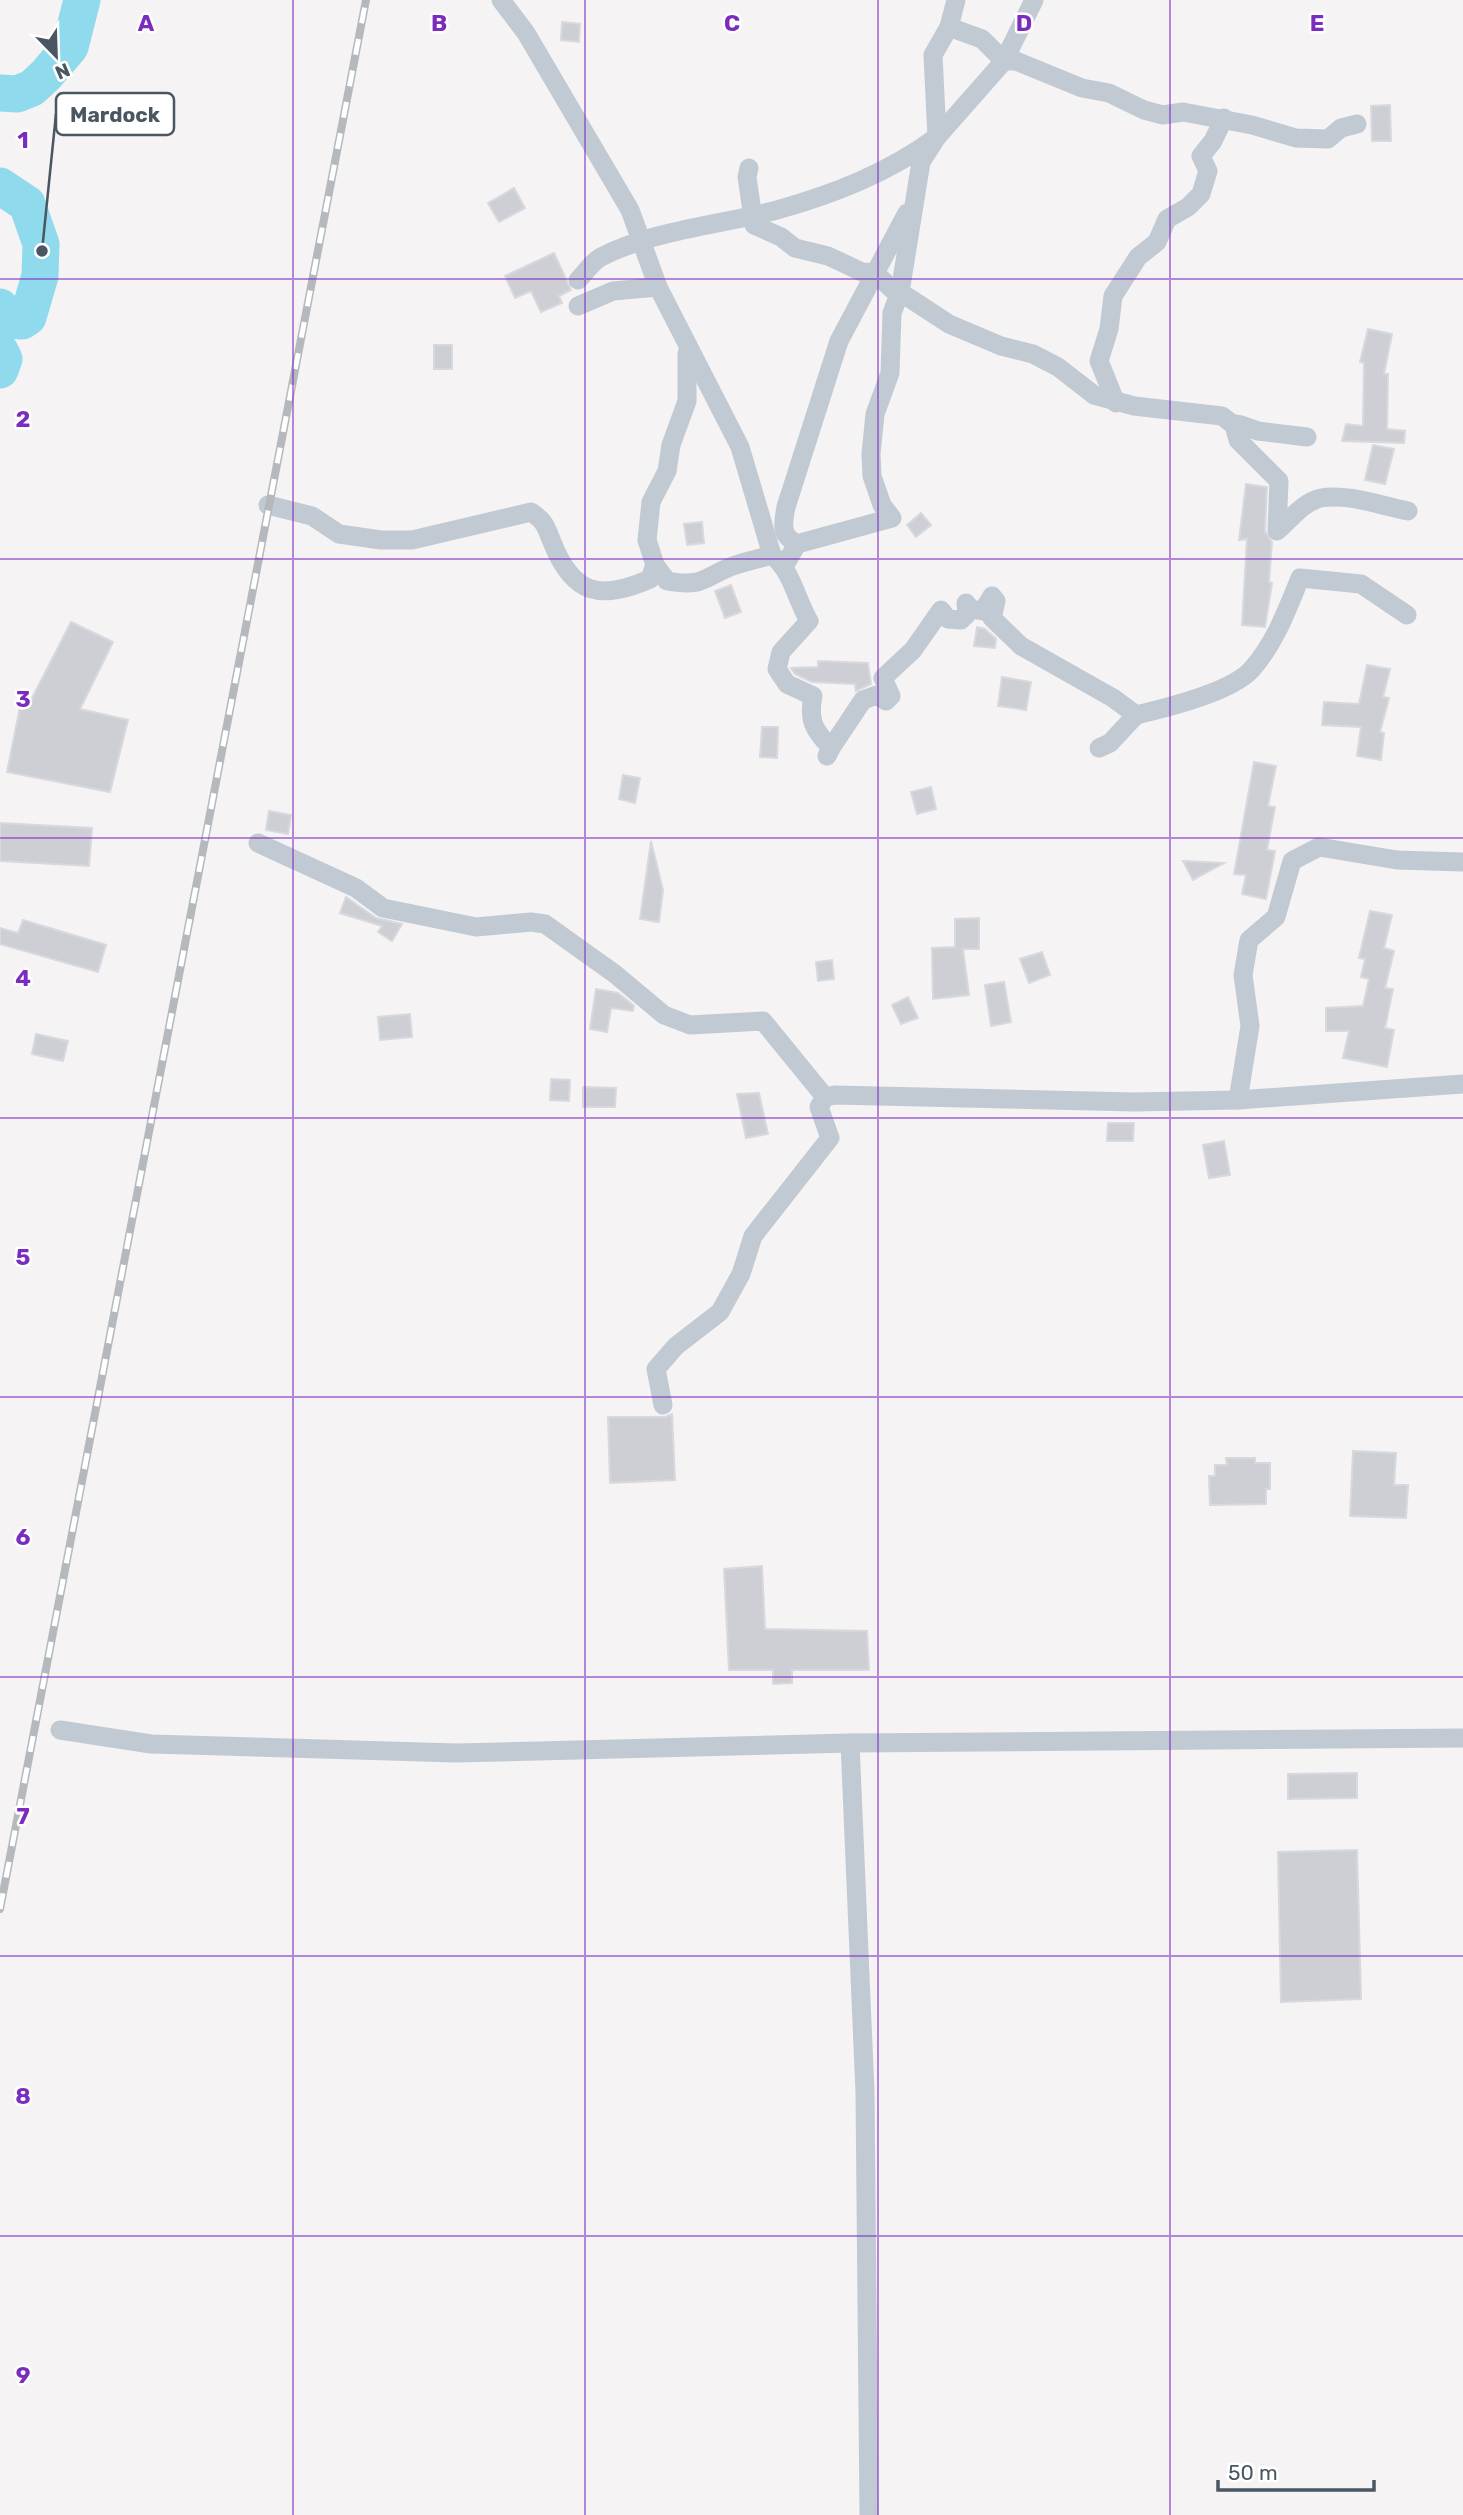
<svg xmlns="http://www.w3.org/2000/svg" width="1463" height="2515" font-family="Rubik,sans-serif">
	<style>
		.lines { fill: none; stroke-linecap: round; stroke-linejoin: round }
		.river { stroke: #90daee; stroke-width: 37 }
		.building { fill: #cdcfd5; stroke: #d7d9de; stroke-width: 2 }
		.street { stroke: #c1cad2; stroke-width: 19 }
		.rail-casing { stroke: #b5b8bd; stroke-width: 8 }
		.rail { stroke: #fff; stroke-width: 5; stroke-dasharray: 16; stroke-linecap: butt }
		.grid { fill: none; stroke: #7b2cbf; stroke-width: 2; stroke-opacity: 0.55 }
		.grid-label { font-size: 23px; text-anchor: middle; font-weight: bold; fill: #7b2cbf; stroke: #fff; stroke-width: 5; stroke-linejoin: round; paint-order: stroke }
		.leader { fill: none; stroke: #4a5661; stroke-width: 2.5 }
		.callout-dot { fill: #4a5661; stroke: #fff; stroke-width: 2.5 }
		.callout { fill: #fff; stroke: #4a5661; stroke-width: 2.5 }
		.callout-label { font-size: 21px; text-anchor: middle; font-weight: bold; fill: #4a5661 }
	</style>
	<rect width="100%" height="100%" fill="#f5f3f3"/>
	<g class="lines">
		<g class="river">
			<polyline points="0,93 17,94 32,88 46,75 70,47 82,0"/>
			<polyline points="0,186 27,204 41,244 40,276 28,317 22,321 11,320 0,307"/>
			<polyline points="0,351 4,359 0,370"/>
		</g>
	</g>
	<g class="building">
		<polygon points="562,22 580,24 579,42 561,40"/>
		<polygon points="1390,105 1391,141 1372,141 1371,106"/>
		<polygon points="514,188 525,208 499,222 488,203"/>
		<polygon points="554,253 571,290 559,296 562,303 541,312 531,291 515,298 505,276"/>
		<polygon points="1368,329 1392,334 1384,374 1388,374 1387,429 1405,431 1404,443 1342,441 1346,424 1363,426 1364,363 1360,362"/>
		<rect x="434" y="345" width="18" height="24"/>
		<polygon points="1373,445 1394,449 1385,484 1365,480"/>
		<polygon points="1246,484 1267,487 1265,531 1272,542 1269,582 1272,583 1265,627 1242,625 1247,539 1239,540"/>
		<polygon points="921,513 931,525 916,537 907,525"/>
		<polygon points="702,522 704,543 687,545 684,524"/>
		<polygon points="731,585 741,612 725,618 715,591"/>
		<polygon points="71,622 113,642 80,709 128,720 110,792 7,772 21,702 29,704"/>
		<polygon points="977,627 985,629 996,639 995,648 974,646"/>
		<polygon points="818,661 868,663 871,684 856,691 855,684 812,682 795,674 791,668 818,667"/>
		<polygon points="1367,665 1390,669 1383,697 1389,698 1380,732 1384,733 1381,760 1357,756 1361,727 1322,725 1324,702 1359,704"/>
		<polygon points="1002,677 1031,682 1026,710 998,706"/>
		<polygon points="762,727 778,727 777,758 760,757"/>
		<polygon points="1254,762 1276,766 1268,806 1275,807 1267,850 1275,851 1266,899 1242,894 1246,875 1234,874"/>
		<polygon points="623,775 640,778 635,803 619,799"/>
		<polygon points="931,787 936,809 917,814 911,792"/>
		<polygon points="269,811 291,815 288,834 266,830"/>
		<polygon points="0,823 92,828 89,866 0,861"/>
		<polygon points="651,841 663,890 659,922 640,919"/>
		<polygon points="1183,861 1224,863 1193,880"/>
		<polygon points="346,897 376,918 402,924 392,941 378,932 382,926 340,913"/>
		<polygon points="1370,911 1392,915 1384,948 1394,951 1385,988 1393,989 1385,1028 1394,1030 1387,1067 1343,1058 1349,1031 1326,1031 1326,1008 1363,1006 1369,979 1361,977 1365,959 1359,958"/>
		<polygon points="979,918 979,949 963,949 969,995 933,999 932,948 955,947 955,919"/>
		<polygon points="23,920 106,945 98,972 0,944 0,928 18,933"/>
		<polygon points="1042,952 1050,975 1029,983 1020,959"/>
		<polygon points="832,960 834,979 818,981 816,962"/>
		<polygon points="1004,982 1011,1022 991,1026 985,985"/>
		<polygon points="596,989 618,993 634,1006 633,1011 611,1008 607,1032 590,1029"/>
		<polygon points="908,997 918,1018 901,1024 892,1005"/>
		<polygon points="410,1014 412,1037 380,1040 378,1017"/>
		<polygon points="36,1034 68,1041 63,1061 32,1054"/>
		<polygon points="551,1079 570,1080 569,1101 550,1100"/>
		<polygon points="583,1087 616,1088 615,1107 583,1107"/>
		<polygon points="759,1093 768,1134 746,1138 737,1094"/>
		<polygon points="1108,1123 1134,1123 1133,1141 1107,1141"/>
		<polygon points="1224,1141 1230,1175 1209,1178 1203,1145"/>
		<polygon points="672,1414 675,1480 610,1483 608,1417 665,1417"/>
		<polygon points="1353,1451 1396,1453 1394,1485 1408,1485 1406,1518 1350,1516"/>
		<polygon points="1226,1458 1255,1458 1255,1463 1270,1463 1270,1489 1266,1489 1266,1504 1210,1505 1209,1476 1215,1476 1215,1465 1227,1465"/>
		<polygon points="762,1566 765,1629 867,1631 869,1670 792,1670 792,1683 773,1684 773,1670 729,1670 724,1569"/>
		<polygon points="1357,1773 1357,1798 1288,1799 1288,1774"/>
		<polygon points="1357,1850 1361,1999 1281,2002 1278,1852"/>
	</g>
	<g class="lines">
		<g class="street">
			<path d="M501,0L526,33L630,210L658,287L740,447L772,555C792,571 796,599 809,621L781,652L777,669L787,684L813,696C808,721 814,730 831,748L827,756"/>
			<path d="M1034,0L1004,61L937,137L921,162L900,292L949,324L1001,346L1033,354L1058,367L1094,395L1134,406L1222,416L1231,423L1241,425L1235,429L1238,440L1279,481L1277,531C1290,520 1303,502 1321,498C1347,493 1382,506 1408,511"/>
			<polyline points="949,27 982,39 1004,61 1016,61 1082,88 1109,93 1144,110 1163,115 1183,112 1252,125 1296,138 1328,139 1341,128 1357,124"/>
			<polyline points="749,168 747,177 754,225 781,237 795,248 828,256 862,272 875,273 893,290 900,292 892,313 890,373 875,414 871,454 872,476 882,505 892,518 797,544 785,565"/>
			<path d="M578,280C585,273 592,262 601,257C654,230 719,225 777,210C834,194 888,173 937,137L933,55L949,27L956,0"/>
			<polyline points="578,306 613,291 658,287"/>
			<path d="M687,353V401L671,445L667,471L651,502L647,540L655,565L667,581C703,587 701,579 730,567C743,562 758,559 772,555"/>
			<polyline points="1116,403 1099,361 1109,329 1113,296 1138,257 1157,242 1167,219 1188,207 1201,194 1208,171 1201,156 1213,141 1224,118"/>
			<polyline points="1241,425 1258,431 1307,437"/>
			<path d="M268,505L312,516L339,534L381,540H412L531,512C545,521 546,527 552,542C573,595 600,601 650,579L655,565"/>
			<path d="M797,544C780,535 783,524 786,507L839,341L907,213"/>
			<path d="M831,748L863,700L877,695L886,701L891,696L883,678L913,650L941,610L948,619L961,620L967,614L966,603L971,609L983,611L992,596L996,601L992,618L1021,646L1113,698L1136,715C1166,708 1232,692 1252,669C1275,643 1287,610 1300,578L1361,584L1407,615"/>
			<polyline points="1099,748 1110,743 1136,715"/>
			<polyline points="258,843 356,888 383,908 476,927 531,922 545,924 615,974 664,1015 690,1025 763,1021 825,1097"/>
			<polyline points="1238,1100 1250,1026 1243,975 1249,940 1276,917 1292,861 1319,847 1397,860 1463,862"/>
			<polyline points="663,1405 656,1369 676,1346 720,1312 741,1274 753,1236 830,1138 819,1107 825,1097 835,1095 1134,1102 1238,1100 1463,1084"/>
			<polyline points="60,1730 151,1744 456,1753 850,1743 1463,1738"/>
			<polyline points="850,1743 865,2092 869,2515"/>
		</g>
		<defs>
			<polyline id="rail" points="0,1909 366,0"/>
		</defs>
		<use href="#rail" class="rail-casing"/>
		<use href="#rail" class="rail"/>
	</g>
	<path class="grid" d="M293,0V2515M585,0V2515M878,0V2515M1170,0V2515M0,279H1463M0,559H1463M0,838H1463M0,1118H1463M0,1397H1463M0,1677H1463M0,1956H1463M0,2236H1463"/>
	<g class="grid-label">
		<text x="146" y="31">A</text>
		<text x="439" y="31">B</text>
		<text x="732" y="31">C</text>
		<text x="1024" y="31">D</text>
		<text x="1317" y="31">E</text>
		<text x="23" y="148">1</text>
		<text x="23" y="427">2</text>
		<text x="23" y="707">3</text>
		<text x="23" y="986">4</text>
		<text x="23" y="1265">5</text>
		<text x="23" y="1545">6</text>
		<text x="23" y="1824">7</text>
		<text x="23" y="2104">8</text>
		<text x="23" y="2383">9</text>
	</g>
	<path class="leader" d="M42 251L56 114"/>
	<circle class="callout-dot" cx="42" cy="251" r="7"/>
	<rect class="callout" x="56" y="93" width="118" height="42" rx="7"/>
	<g class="callout-label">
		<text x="115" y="122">Mardock</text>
	</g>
	<g transform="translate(56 56) rotate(157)" stroke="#ffffff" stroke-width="5" paint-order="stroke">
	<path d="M0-5L12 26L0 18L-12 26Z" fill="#4a5661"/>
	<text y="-10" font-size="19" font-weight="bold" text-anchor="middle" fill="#4a5661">N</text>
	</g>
	<path d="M1218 2480v10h156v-10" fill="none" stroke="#4a5661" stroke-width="3.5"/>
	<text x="1228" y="2480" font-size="21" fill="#4a5661" stroke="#ffffff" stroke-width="5" paint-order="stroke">50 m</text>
</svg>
